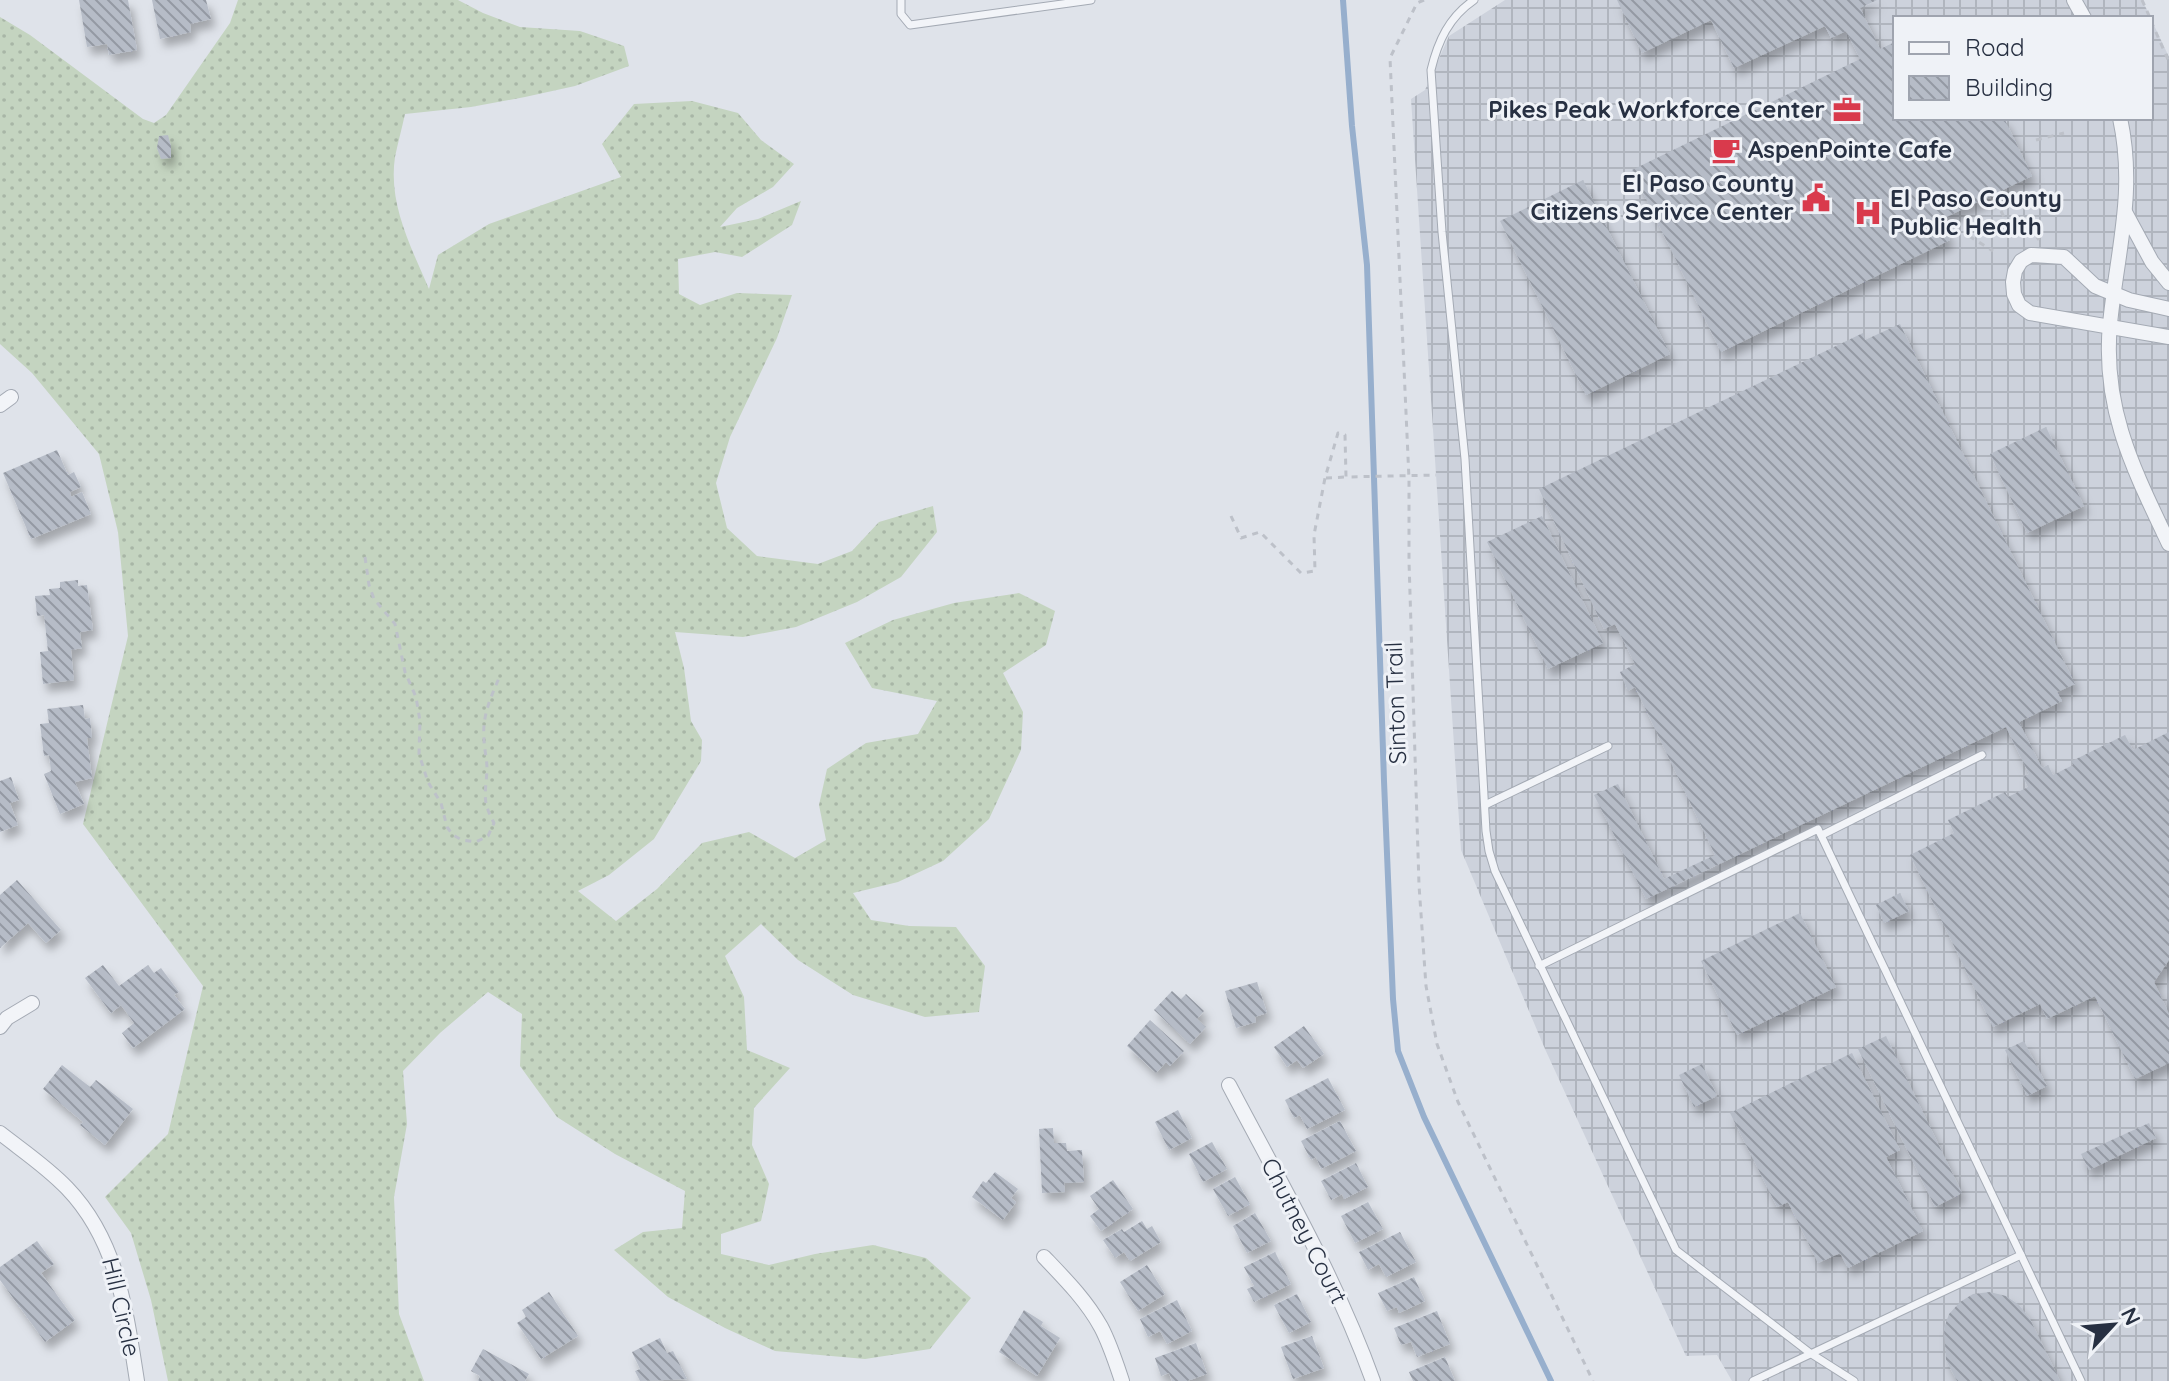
<svg xmlns="http://www.w3.org/2000/svg" width="2169" height="1381" font-family="Quicksand,sans-serif">
	<style>
		.industrial { fill: url(#industrial-grid) }
		.grass { fill: url(#grass-dots) }
		.lines { fill: none; stroke-linecap: round; stroke-linejoin: round }
		.stream { stroke: #97afcd; stroke-width: 6 }
		.building { fill: url(#building-back-hatch); filter: url(#shadow) }
		.service-casing { stroke: #a4aab4; stroke-width: 9 }
		.minor-casing { stroke: #a4aab4; stroke-width: 16 }
		.path { stroke: #bdc1c9; stroke-width: 3; stroke-dasharray: 6 6; stroke-linecap: butt }
		.service { stroke: #f2f4f8; stroke-width: 7 }
		.minor { stroke: #f2f4f8; stroke-width: 14 }
		.labels { text-anchor: middle; stroke-width: 6; stroke-linejoin: round; paint-order: stroke }
		.poi-label { font-size: 24px; font-weight: bold; fill: #273042; stroke: #eff2f7; text-anchor: end }
		.street-label { font-size: 24px; fill: #273042; stroke: #eff2f7 }
	</style>
	<defs>
		<pattern id="industrial-grid" width="8" height="8" patternUnits="userSpaceOnUse" patternTransform="scale(2)"><rect width="8" height="8" fill="#cdd2dc"/><path d="M0 4h8M4 0v8" fill="none" stroke="#b0b5be"/></pattern>
		<pattern id="grass-dots" width="8" height="8" patternUnits="userSpaceOnUse" patternTransform="scale(2)"><rect width="8" height="8" fill="#c4d4c0"/><path d="M2 2h.1M6 6h.1" fill="none" stroke="#a8b6a6" stroke-width="1.8" stroke-linecap="round"/></pattern>
		<pattern id="building-back-hatch" width="6" height="6" patternUnits="userSpaceOnUse" patternTransform="scale(2)"><rect width="6" height="6" fill="#b6bcc7"/><path d="M-1 5l2 2M0 0l6 6M5-1l2 2" fill="none" stroke="#9499a3"/></pattern>
		<filter id="shadow"><feDropShadow dx="4.5" dy="8" stdDeviation="4" flood-color="#0004"/></filter>
	</defs>
	<rect width="100%" height="100%" fill="#dfe3ea"/>
	<polygon class="industrial" points="1505,0 2142,0 2151,18 1895,18 1895,118 2151,118 2151,19 2169,57 2169,1381 1732,1381 1717,1355 1686,1356 1545,1049 1461,850 1411,99 1425,90 1449,36"/>
	<path class="grass" d="M238,0H458L483,13L520,27L580,31L624,46L629,66L575,86L525,97L471,107L405,114C402,128 398,142 395,157C388,204 411,247 429,289L438,255L489,224L621,177L602,144L634,104L692,101L738,113L761,140L794,164L773,187L737,208L720,227L758,219L801,201L792,225L742,257L715,252L678,259L679,294L700,305L737,293L792,295L777,338L730,437L716,483L727,528L757,556L818,564L852,551L879,522L933,506L937,532L901,577L857,602L796,627L743,637L675,632L684,668L691,721L702,740L701,761L654,839L609,875L578,891L616,921L657,889L702,843L749,832L795,858L826,840L819,805L827,769L866,743L918,734L937,701L872,688L845,643L893,620L954,603L1019,593L1055,611L1046,645L1003,673L1023,712L1021,750L989,819L943,861L898,882L853,893L871,920L909,926L956,927L985,966L979,1012L925,1017L853,995L798,960L761,924L725,956L744,997L747,1050L790,1068L754,1108L752,1145L769,1184L761,1221L721,1234V1254L769,1265L815,1254L873,1245L926,1258L971,1298L930,1349L865,1359L775,1351L725,1328L668,1297L614,1250L643,1232L682,1228L685,1191L615,1154L557,1117L520,1066L522,1014L488,992L440,1033L403,1071L407,1124L394,1197L399,1314L424,1381H168L151,1300L131,1233L105,1197L168,1134L203,986L83,824L128,636L118,532L99,454L32,373L0,344V17L30,35L143,119L154,123L166,115L230,23Z"/>
	<g class="lines">
		<polyline class="stream" points="1343,0 1352,126 1367,265 1384,781 1393,999 1398,1051 1424,1117 1551,1381"/>
	</g>
	<g class="building">
		<polygon points="79,0 128,0 137,50 109,55 107,44 87,47"/>
		<polygon points="152,0 206,0 211,19 190,24 191,32 160,39"/>
		<polygon points="1617,0 1877,0 1860,8 1880,49 1895,42 1895,118 2004,118 2032,176 1940,220 1950,240 1721,352 1632,170 1860,59 1846,31 1831,38 1825,26 1734,68 1711,20 1642,53"/>
		<polygon points="168,135 171,146 171,158 161,159 157,148 159,136"/>
		<polygon points="1583,180 1670,354 1586,395 1500,221"/>
		<polygon points="1900,324 2075,684 2057,692 2062,701 2019,722 2042,768 2048,765 2053,775 2073,765 2072,761 2125,735 2133,750 2169,732 2169,960 2154,982 2169,1014 2169,1063 2135,1079 2095,996 2047,1019 2040,1004 1993,1027 1910,855 1954,833 1948,820 2005,792 2008,797 2028,787 2023,777 2029,774 2006,727 1646,899 1594,795 1618,784 1664,879 1715,855 1635,687 1628,691 1620,672 1635,664 1615,624 1604,629 1539,489 1863,333 1865,340"/>
		<polygon points="2046,427 2084,506 2027,533 1990,454"/>
		<polygon points="57,450 68,475 74,472 81,487 70,492 71,497 82,492 91,514 31,539 3,473"/>
		<polygon points="1542,516 1603,643 1548,669 1487,542"/>
		<polygon points="78,580 78,586 87,585 93,630 80,632 82,648 71,650 74,680 43,684 40,652 48,651 44,615 37,616 35,596 50,595 49,589 60,588 60,582"/>
		<polygon points="83,705 85,719 90,718 92,738 87,738 92,778 75,782 84,804 60,814 44,774 51,771 49,755 44,756 40,724 49,723 47,709"/>
		<polygon points="11,777 19,800 10,803 18,825 0,832 0,781"/>
		<polygon points="17,880 61,930 46,943 28,923 0,948 0,895"/>
		<polygon points="1900,893 1909,911 1884,923 1876,905"/>
		<polygon points="1800,913 1836,987 1737,1035 1701,961"/>
		<polygon points="103,965 119,986 148,965 154,973 161,968 179,992 174,995 185,1009 133,1048 122,1033 134,1023 121,1005 111,1013 85,978"/>
		<polygon points="1257,982 1267,1013 1255,1017 1256,1022 1236,1028 1225,991"/>
		<polygon points="1172,991 1181,999 1186,994 1204,1011 1197,1019 1206,1027 1190,1044 1154,1010"/>
		<polygon points="1150,1020 1184,1051 1170,1066 1166,1062 1156,1073 1127,1046"/>
		<polygon points="1304,1026 1324,1054 1303,1068 1297,1060 1287,1067 1274,1047"/>
		<polygon points="1886,1036 1962,1193 1935,1207 1858,1049"/>
		<polygon points="2024,1041 2047,1086 2027,1096 2005,1050"/>
		<polygon points="1852,1053 1900,1150 1886,1157 1923,1231 1848,1268 1840,1253 1818,1263 1788,1202 1777,1207 1730,1113"/>
		<polygon points="1702,1064 1717,1096 1694,1107 1679,1075"/>
		<polygon points="62,1065 90,1087 96,1080 133,1109 105,1145 80,1125 83,1122 43,1089"/>
		<polygon points="1328,1078 1345,1110 1307,1129 1300,1115 1294,1118 1285,1100"/>
		<polygon points="1178,1110 1192,1138 1169,1150 1155,1122"/>
		<polygon points="1340,1121 1356,1151 1321,1169 1316,1157 1311,1160 1301,1141"/>
		<polygon points="2149,1123 2156,1138 2089,1170 2081,1154"/>
		<polygon points="1053,1128 1054,1143 1066,1143 1067,1151 1082,1150 1084,1182 1064,1183 1065,1192 1042,1193 1039,1129"/>
		<polygon points="1212,1142 1227,1169 1203,1182 1189,1154"/>
		<polygon points="1356,1163 1368,1187 1344,1199 1342,1194 1331,1200 1321,1181"/>
		<polygon points="995,1172 1018,1189 1011,1198 1016,1202 1003,1220 972,1197 983,1181 986,1183"/>
		<polygon points="1235,1177 1250,1204 1228,1216 1213,1189"/>
		<polygon points="1113,1180 1133,1209 1101,1231 1090,1216 1099,1209 1090,1196"/>
		<polygon points="1368,1202 1383,1229 1355,1243 1341,1216"/>
		<polygon points="1255,1213 1271,1241 1247,1253 1233,1226"/>
		<polygon points="1142,1221 1147,1229 1152,1226 1161,1242 1130,1261 1124,1252 1115,1258 1103,1240 1122,1229 1124,1232"/>
		<polygon points="1400,1232 1416,1262 1386,1277 1379,1264 1368,1270 1359,1252"/>
		<polygon points="37,1241 54,1264 41,1273 75,1320 45,1342 0,1280 0,1267"/>
		<polygon points="1275,1252 1291,1284 1254,1302 1247,1289 1254,1286 1244,1267"/>
		<polygon points="1147,1265 1165,1294 1138,1311 1120,1282"/>
		<polygon points="1414,1277 1425,1301 1399,1313 1397,1307 1387,1311 1378,1293"/>
		<polygon points="549,1292 578,1336 541,1359 517,1323 526,1317 522,1310"/>
		<polygon points="1990,1292 2006,1296 2019,1305 2030,1319 2060,1381 1957,1381 1946,1360 1944,1328 1949,1314 1960,1302 1973,1294"/>
		<polygon points="1297,1294 1311,1322 1289,1333 1274,1305"/>
		<polygon points="1177,1300 1192,1331 1167,1344 1160,1331 1148,1337 1140,1319"/>
		<polygon points="1024,1310 1043,1322 1041,1326 1060,1338 1037,1376 999,1352"/>
		<polygon points="1437,1311 1450,1344 1417,1357 1411,1342 1401,1345 1394,1328"/>
		<polygon points="1312,1336 1324,1368 1293,1379 1281,1347"/>
		<polygon points="660,1338 667,1353 673,1351 687,1379 640,1381 635,1371 640,1369 632,1352"/>
		<polygon points="1196,1343 1207,1374 1187,1381 1172,1381 1169,1373 1161,1376 1155,1358"/>
		<polygon points="483,1349 529,1374 525,1381 478,1381 480,1376 471,1371"/>
		<polygon points="1445,1357 1455,1381 1413,1381 1409,1372"/>
	</g>
	<g class="lines">
		<defs>
			<g id="service">
				<polyline points="901,0 901,14 910,25 1091,0"/>
				<path d="M1474,0C1449,17 1438,41 1431,70L1442,232L1465,459L1486,831L1489,851L1495,871L1676,1250L1810,1353L1854,1381"/>
				<polyline points="1485,805 1608,746"/>
				<polyline points="1822,835 1982,755"/>
				<polyline points="1539,966 1818,829 2081,1381"/>
				<polyline points="1753,1381 2021,1255"/>
			</g>
			<g id="minor">
				<polyline points="2074,0 2084,18"/>
				<path d="M2120,118C2136,192 2117,251 2110,324C2102,409 2134,470 2169,544"/>
				<polyline points="2125,212 2152,262 2169,283"/>
				<polyline points="2169,309 2129,300 2095,286 2064,257 2031,255 2021,261 2015,271 2013,282 2014,294 2019,305 2030,313 2169,337"/>
				<polyline points="0,405 11,397"/>
				<polyline points="0,1027 7,1018 32,1003"/>
				<path d="M1229,1085C1280,1182 1336,1278 1373,1381"/>
				<path d="M0,1133C23,1151 47,1167 67,1188C118,1241 126,1311 137,1381"/>
				<path d="M1044,1257C1065,1279 1086,1300 1101,1327C1110,1344 1116,1363 1122,1381"/>
			</g>
		</defs>
		<use href="#service" class="service-casing"/>
		<use href="#minor" class="minor-casing"/>
		<g class="path">
			<polyline points="1424,0 1417,3 1390,58 1409,479 1409,561 1419,885 1426,986 1437,1044 1458,1102 1593,1381"/>
			<polyline points="2142,0 2150,18"/>
			<polyline points="2151,21 2169,62"/>
			<polyline points="2036,140 2064,133"/>
			<polyline points="2001,211 2013,235"/>
			<polyline points="2030,227 2039,240"/>
			<polyline points="1969,236 1993,251"/>
			<polyline points="1326,478 1346,477"/>
			<polyline points="1231,516 1241,538 1260,532 1301,573 1315,571 1314,535 1325,478 1338,433 1345,435 1346,477 1436,475"/>
			<path d="M365,557L369,585L374,599L395,624L405,672L416,697L420,721L419,754L428,782L441,803L447,827L453,835L462,840L476,842L488,836L494,823C481,799 486,794 487,769C487,759 484,748 484,738C482,716 491,697 499,678"/>
		</g>
		<use href="#service" class="service"/>
		<use href="#minor" class="minor"/>
	</g>
	<defs>
		<symbol id="office-bare" viewBox="-9 -9 18 18"><path d="M-6-3h4V-5.5h4V-3h4V5H-6ZM-1-4.5V-3h2v-1.5ZM-6 0V1H6V0Z" fill="#d93a4c" stroke="#eff2f7" stroke-width="2.5" paint-order="stroke"/></symbol>
		<symbol id="cafe-bare" viewBox="-9 -9 18 18"><path d="M-5.5-4.5H6V0H3Q3 3.5 0 3.5H-2.5Q-5.5 3.5-5.5 0ZM3-3.2v2h1.7v-2ZM-6 4.5H4V6H-6Z" fill="#d93a4c" stroke="#eff2f7" stroke-width="2.5" paint-order="stroke"/></symbol>
		<symbol id="civic-bare" viewBox="-9 -9 18 18"><path d="M-.6-6.5H3V-4.5H.6V-3L4-1V1h2V6H-6V1h2V-1L-.6-3ZM-1.2 2.5V6h2.4V2.5Z" fill="#d93a4c" stroke="#eff2f7" stroke-width="2.5" paint-order="stroke"/></symbol>
		<symbol id="hospital-bare" viewBox="-9 -9 18 18"><path d="M-5-5h3v3.5h4V-5h3V5h-3V1.5h-4V5h-3Z" fill="#d93a4c" stroke="#eff2f7" stroke-width="2.5" paint-order="stroke"/></symbol>
	</defs>
	<g fill-rule="evenodd">
		<use href="#office-bare" x="1827" y="90" width="40" height="40"/>
		<use href="#cafe-bare" x="1706" y="130" width="40" height="40"/>
		<use href="#civic-bare" x="1796" y="178" width="40" height="40"/>
		<use href="#hospital-bare" x="1848" y="193" width="40" height="40"/>
	</g>
	<g class="labels">
		<g class="poi-label">
			<text x="1825" y="118">Pikes Peak Workforce Center</text>
			<text x="1748" y="158" text-anchor="start">AspenPointe Cafe</text>
			<text x="1794" y="192">El Paso County<tspan x="1794" dy="28">Citizens Serivce Center</tspan></text>
			<text x="1890" y="207" text-anchor="start">El Paso County<tspan x="1890" dy="28">Public Health</tspan></text>
		</g>
		<g class="street-label">
			<text transform="translate(1396 703) rotate(-92)" y="8">Sinton Trail</text>
			<text transform="translate(1304 1231) rotate(63)" y="8">Chutney Court</text>
			<text transform="translate(121 1307) rotate(77)" y="8">Hill Circle</text>
		</g>
	</g>
	<rect x="1893" y="16" width="260" height="104" fill="#eff2f7" stroke="#9fa4af" stroke-width="2"/>
	<rect x="1909" y="42" width="40" height="12" fill="#f2f4f8" stroke="#9fa4af" stroke-width="2"/>
	<text x="1965" y="56" font-size="24" fill="#273042">Road</text>
	<rect x="1909" y="76" width="40" height="24" fill="url(#building-back-hatch)" stroke="#9fa4af" stroke-width="2"/>
	<text x="1965" y="96" font-size="24" fill="#273042">Building</text>
	<g transform="translate(2113 1325) rotate(64)" stroke="#eff2f7" stroke-width="6" paint-order="stroke">
	<path d="M0-6L14 30L0 20L-14 30Z" fill="#273042"/>
	<text y="-12" font-size="22" font-weight="bold" text-anchor="middle" fill="#273042">N</text>
	</g>
</svg>
